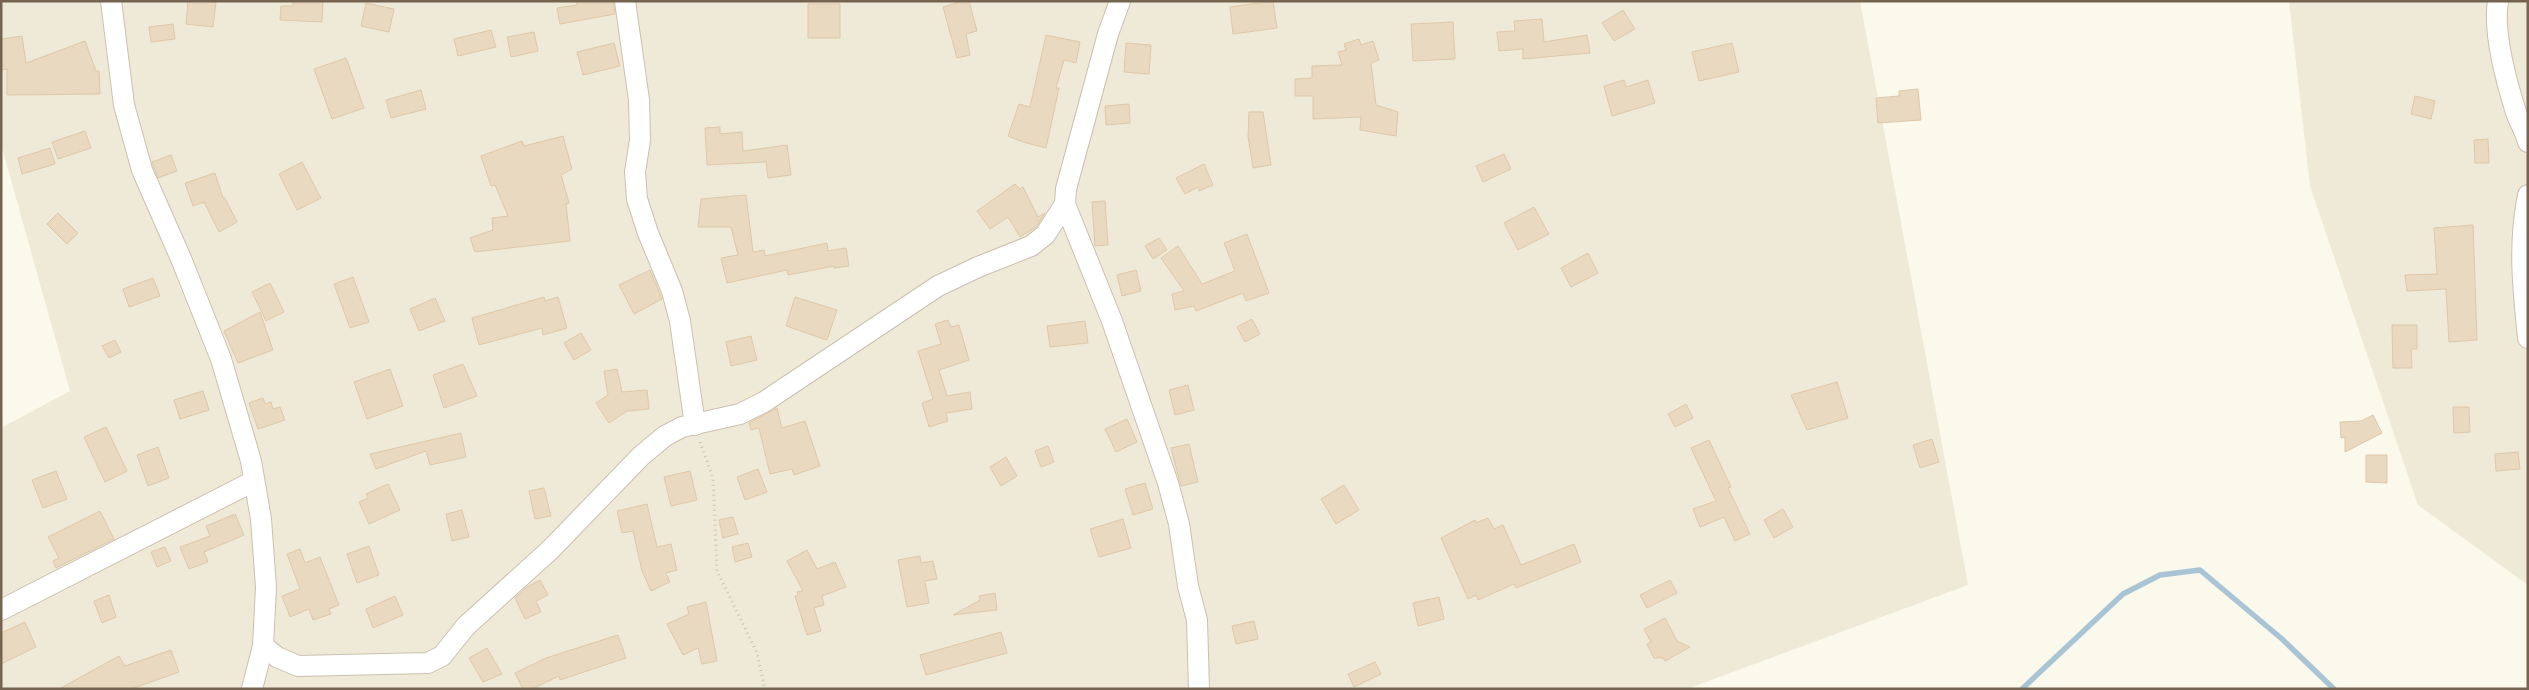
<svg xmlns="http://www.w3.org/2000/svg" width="2529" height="690" font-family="'PT Sans',sans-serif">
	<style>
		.residential { fill: #efe9d8 }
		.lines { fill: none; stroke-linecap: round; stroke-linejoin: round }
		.stream { stroke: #a9c5d5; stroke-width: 5.5 }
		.building { fill: #e9d9c1; stroke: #dfc8a8 }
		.minor-casing { stroke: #cbc0af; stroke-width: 22 }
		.path { stroke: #d4c2a8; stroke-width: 3; stroke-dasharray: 1 4; stroke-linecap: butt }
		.minor { stroke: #fff; stroke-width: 20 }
	</style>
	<rect width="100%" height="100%" fill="#fbf8ec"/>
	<g class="residential">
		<polygon points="1,1 1860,1 1968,585 1687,689 1,689 1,428 70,391 1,144"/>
		<polygon points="2289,1 2528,1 2528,585 2418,505 2310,186"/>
	</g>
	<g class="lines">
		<polyline class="stream" points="2022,689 2123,594 2160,575 2200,570 2282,639 2334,689"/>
	</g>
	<g class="building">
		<polygon points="188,1 216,2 213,27 186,24"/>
		<polygon points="293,1 323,1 322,22 280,20 281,6 293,6"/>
		<polygon points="577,1 613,1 615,14 560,24 557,8 577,5"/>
		<polygon points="964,1 969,1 977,31 966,34 970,55 957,58 943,7"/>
		<polygon points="1273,1 1277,28 1233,34 1230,7"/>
		<polygon points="366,3 394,9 389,32 361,26"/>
		<rect x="808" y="4" width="32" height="34"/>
		<polygon points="1623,10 1635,29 1614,41 1602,23"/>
		<polygon points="1542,19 1544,42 1587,35 1590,53 1523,59 1523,49 1499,51 1497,32 1515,31 1514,21"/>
		<polygon points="1453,22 1455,59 1413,61 1411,24"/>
		<polygon points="173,24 175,39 151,42 149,27"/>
		<polygon points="491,30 496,47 458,56 454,39"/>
		<polygon points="534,32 538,51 511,57 507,37"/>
		<polygon points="1046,35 1080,42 1076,63 1064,60 1056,88 1059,88 1046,148 1023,142 1008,136 1019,104 1030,107"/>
		<polygon points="22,36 26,63 85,41 96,71 99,71 100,94 7,95 7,69 1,70 1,39"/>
		<polygon points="1359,39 1361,45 1373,41 1379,60 1371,63 1376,105 1398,112 1396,136 1360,130 1361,117 1313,119 1313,96 1295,96 1295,79 1312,78 1312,66 1342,65 1338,52 1346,50 1344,44"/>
		<polygon points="614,43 620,66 583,75 577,52"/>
		<polygon points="1126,43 1151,45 1149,74 1124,72"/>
		<polygon points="1732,43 1739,72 1699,81 1692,52"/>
		<polygon points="346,58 364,108 332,119 314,69"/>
		<polygon points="1624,80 1626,87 1648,80 1655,103 1612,116 1604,86"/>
		<polygon points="1918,89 1921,120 1878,123 1876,98 1899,96 1899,91"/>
		<polygon points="421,90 426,109 391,118 386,100"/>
		<polygon points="2415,96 2435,101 2431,119 2411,114"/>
		<polygon points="1129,104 1130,123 1106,125 1105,106"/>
		<polygon points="1249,112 1263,112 1271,165 1253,168 1248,136"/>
		<polygon points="720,127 720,134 742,132 743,151 787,145 791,175 768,178 766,162 707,165 705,128"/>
		<polygon points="85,131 91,148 58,159 52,142"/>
		<polygon points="563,136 572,169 561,175 569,203 566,204 570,241 475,252 470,238 493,230 492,218 508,216 495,185 491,186 481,156 522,141 524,146"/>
		<polygon points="2488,139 2489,163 2475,163 2474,140"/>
		<polygon points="50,148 55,164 22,174 18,158"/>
		<polygon points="1504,154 1511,169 1483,182 1476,166"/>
		<polygon points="171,155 177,171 158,178 152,162"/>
		<polygon points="302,162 321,198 297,210 279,174"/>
		<polygon points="1204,164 1213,185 1199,191 1198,187 1185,194 1176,178"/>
		<polygon points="215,173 223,198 225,198 237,222 219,232 204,202 193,206 185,183"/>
		<polygon points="1015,184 1020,189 1023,187 1038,217 1045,213 1036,227 1020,237 1008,217 990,229 977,211"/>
		<polygon points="746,195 753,252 764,250 765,256 827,243 828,251 846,248 849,266 834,268 834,266 788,275 787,270 727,283 721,258 738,255 731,227 698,227 701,199"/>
		<polygon points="1105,201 1108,245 1095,246 1092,202"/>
		<polygon points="1534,207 1549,234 1518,250 1504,223"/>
		<polygon points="58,213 78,233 67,244 47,224"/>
		<polygon points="2473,225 2477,340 2449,342 2446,289 2407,291 2405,275 2437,274 2434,228"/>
		<polygon points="1247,234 1269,293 1246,301 1243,293 1196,311 1194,306 1175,310 1172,294 1184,291 1161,258 1178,246 1202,284 1235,271 1224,243"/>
		<polygon points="1159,238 1167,250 1153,259 1145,246"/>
		<polygon points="1588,253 1598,273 1571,287 1561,268"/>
		<polygon points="650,270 662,299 634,314 619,285"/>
		<polygon points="1136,270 1141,291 1122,296 1117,275"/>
		<polygon points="353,277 369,322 350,328 334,284"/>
		<polygon points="153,278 160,296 129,307 123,289"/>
		<polygon points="270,283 284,312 266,321 252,292"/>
		<polygon points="544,297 545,301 558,297 567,328 543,335 542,328 479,345 472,318"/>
		<polygon points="795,297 837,310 827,340 786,326"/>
		<polygon points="435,298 445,321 419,331 410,309"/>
		<polygon points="260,312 273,350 238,363 224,331"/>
		<polygon points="1252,319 1260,334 1245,342 1237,327"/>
		<polygon points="948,320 951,327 959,325 969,360 939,370 947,396 970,392 972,409 946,413 948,421 929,427 922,403 933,399 918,351 941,344 935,324"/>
		<polygon points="1085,321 1088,343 1050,347 1047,326"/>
		<polygon points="2392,325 2417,325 2417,349 2411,349 2412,368 2393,368"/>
		<polygon points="581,333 591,350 574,360 564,343"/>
		<polygon points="751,336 757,360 731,366 726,342"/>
		<polygon points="115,340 121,352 109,358 102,346"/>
		<polygon points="463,364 477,396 444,408 433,375"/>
		<polygon points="390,369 403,406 367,419 354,382"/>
		<polygon points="617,369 622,392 647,390 649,409 627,411 609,423 596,403 608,395 604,371"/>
		<polygon points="1837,382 1848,418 1807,430 1791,395"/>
		<polygon points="1188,385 1194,410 1175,415 1169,390"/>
		<polygon points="203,391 209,410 180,419 174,400"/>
		<polygon points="263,398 265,404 271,402 273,409 280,407 285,420 258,429 249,403"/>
		<polygon points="1686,404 1693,418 1675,427 1668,414"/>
		<polygon points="2453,407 2469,407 2470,432 2454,433"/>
		<polygon points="777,408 782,428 805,421 820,466 794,475 792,469 770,474 759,428 751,430 749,423"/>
		<polygon points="2373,415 2382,433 2345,452 2345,437 2341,438 2340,422 2361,421"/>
		<polygon points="1127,419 1137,442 1116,452 1105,429"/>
		<polygon points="106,427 127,471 105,482 84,437"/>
		<polygon points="461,433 466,457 430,465 426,451 376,469 370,454"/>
		<polygon points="1932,439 1939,462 1920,468 1913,445"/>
		<polygon points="1709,440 1731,487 1728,488 1750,534 1735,541 1724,517 1700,527 1693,509 1716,501 1691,448"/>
		<polygon points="1189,444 1198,482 1181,486 1171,448"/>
		<polygon points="1048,446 1054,462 1041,467 1035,451"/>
		<polygon points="158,447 169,478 148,486 137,455"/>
		<polygon points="2518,452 2520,469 2496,471 2495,454"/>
		<polygon points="2366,455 2387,455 2387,483 2366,482"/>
		<polygon points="1006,457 1017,476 1001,486 990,467"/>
		<polygon points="758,469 767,492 745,500 737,477"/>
		<polygon points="56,471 67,499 43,508 32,480"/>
		<polygon points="690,471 697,500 671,506 664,477"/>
		<polygon points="1145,483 1153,509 1133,515 1125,489"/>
		<polygon points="388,484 400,510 369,524 359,502 368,498 366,494"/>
		<polygon points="1344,485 1359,510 1336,524 1321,499"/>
		<polygon points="544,488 551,516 535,519 529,491"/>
		<polygon points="647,504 657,547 671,544 677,570 666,573 670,582 651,591 642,571 633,531 622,533 617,511"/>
		<polygon points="1783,509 1793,527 1774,538 1764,520"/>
		<polygon points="462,510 469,537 452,541 446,514"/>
		<polygon points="100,511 114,539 56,568 53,561 59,558 48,537"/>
		<polygon points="235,514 244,535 204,552 208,562 189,569 180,547 210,536 206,526"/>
		<polygon points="733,517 738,534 723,538 719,520"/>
		<polygon points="1488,518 1494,529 1503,525 1521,565 1574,544 1581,562 1516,588 1514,584 1478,600 1476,595 1468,599 1441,538 1475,520 1476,523"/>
		<polygon points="1123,519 1131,548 1099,557 1090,529"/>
		<polygon points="748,543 752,557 735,562 732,547"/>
		<polygon points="369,546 379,575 357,583 347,554"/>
		<polygon points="165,547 171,561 157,567 151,552"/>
		<polygon points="300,549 305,563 320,557 339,605 329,609 331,614 313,620 309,609 290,617 282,596 300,589 287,554"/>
		<polygon points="807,550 817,569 835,562 846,587 822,596 824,605 814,608 821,631 807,635 795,596 798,595 797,592 803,591 787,561"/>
		<polygon points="920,556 921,563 933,561 937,579 925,581 929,603 907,607 898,560"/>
		<polygon points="540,580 548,595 536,601 541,612 525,619 515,598 527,587"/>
		<polygon points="1670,580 1677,593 1647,608 1640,595"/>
		<polygon points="995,593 997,610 953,615 980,600 979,596"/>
		<polygon points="109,595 116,617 102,623 94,601"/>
		<polygon points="395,596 403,615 373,628 366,609"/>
		<polygon points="1439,597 1444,619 1418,626 1413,603"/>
		<polygon points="706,602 717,661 702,664 698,648 683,655 667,624 689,614 687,607"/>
		<polygon points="1665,618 1677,641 1690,647 1665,661 1663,658 1654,658 1647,644 1651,642 1644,629"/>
		<polygon points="1254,621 1258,639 1236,644 1232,626"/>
		<polygon points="25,622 36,647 1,664 1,633"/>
		<polygon points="1001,632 1007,653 926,675 920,655"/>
		<polygon points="618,635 626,658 560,680 559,676 532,689 523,689 515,673 546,658"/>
		<polygon points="487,648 502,674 483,682 469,658"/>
		<polygon points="171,650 179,672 131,689 59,689 119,656 125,666"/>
		<polygon points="1375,662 1381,674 1354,687 1348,674"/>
	</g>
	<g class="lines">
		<defs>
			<g id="minor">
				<polyline points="111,1 124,105 142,170 182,261 221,359 251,461 261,519 266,587 263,646 252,689"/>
				<polyline points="625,1 639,100 640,140 635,172 637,199 648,233 672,291 680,321 695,425"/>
				<polyline points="1120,1 1108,34 1066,189 1065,204 1112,321 1168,483 1179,524 1188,586 1197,620 1199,689"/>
				<path d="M2498,1C2493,31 2506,80 2515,109C2518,120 2525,130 2528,142"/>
				<path d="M2528,195C2518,245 2523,288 2528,338"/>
				<polyline points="1,610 254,481"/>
				<polyline points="263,646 277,657 298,666 428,663 442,656 466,626 550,550 641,456 665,436 682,427 740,414 764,402 938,286 978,267 1031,246 1045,235 1065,204"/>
			</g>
		</defs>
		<use href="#minor" class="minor-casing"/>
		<polyline class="path" points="700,442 713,478 717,571 757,653 765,689"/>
		<use href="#minor" class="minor"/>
	</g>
	<rect width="2529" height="690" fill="none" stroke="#756450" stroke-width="5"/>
</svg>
